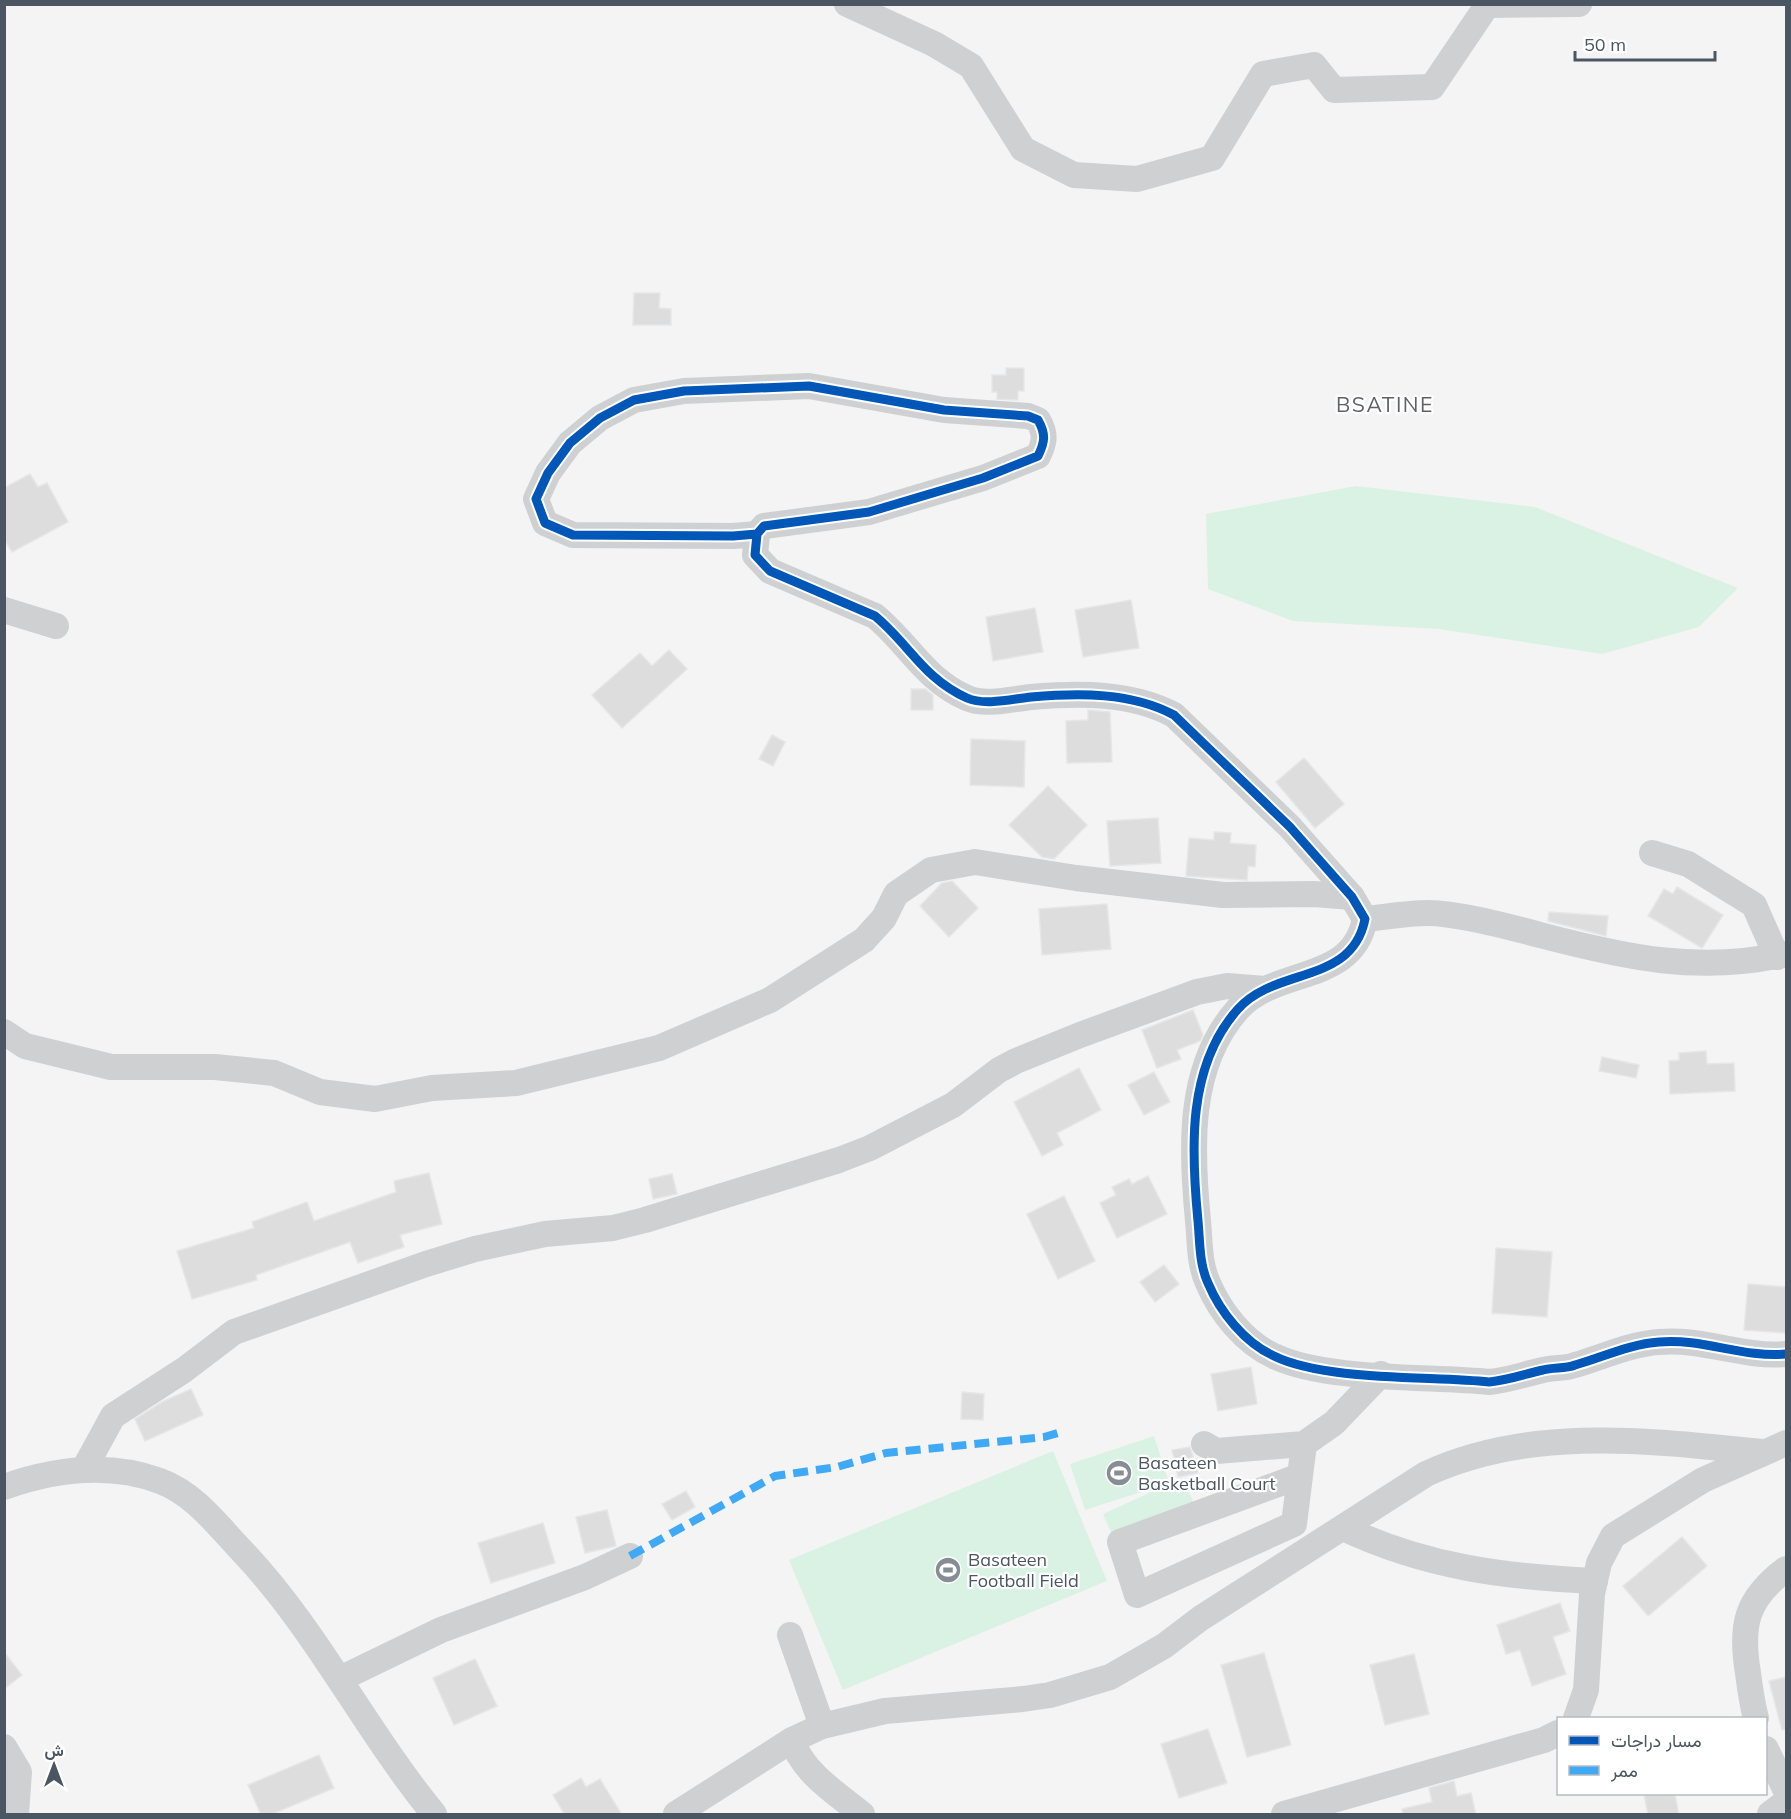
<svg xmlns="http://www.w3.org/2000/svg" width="1791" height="1819" font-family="Mulish,Vazirmatn,sans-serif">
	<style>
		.green { fill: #d9f2e3 }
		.building { fill: #ddddde; stroke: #e5e6e7; stroke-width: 1.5 }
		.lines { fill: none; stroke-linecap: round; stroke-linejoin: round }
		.minor { stroke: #ced0d2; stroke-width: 26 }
		.quiet { stroke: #3fa9f5; stroke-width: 8; stroke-dasharray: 15 8; stroke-linecap: butt }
		.cycleway-casing { stroke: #fff; stroke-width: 13 }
		.cycleway { stroke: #0057b8; stroke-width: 9 }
		.labels { text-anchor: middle; stroke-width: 4.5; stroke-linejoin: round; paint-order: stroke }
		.poi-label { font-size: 18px; fill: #4a5661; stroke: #fff; text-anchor: start }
		.quarter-label { font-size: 21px; letter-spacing: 1.5px; fill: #5f6368; stroke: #fff }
	</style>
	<rect width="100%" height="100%" fill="#f4f4f4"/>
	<g class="green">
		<polygon points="1356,486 1535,507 1738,588 1699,627 1602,654 1439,629 1293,621 1208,589 1206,514"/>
		<polygon points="1154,1436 1169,1483 1085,1510 1070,1464"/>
		<polygon points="1053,1451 1107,1581 843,1690 789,1560"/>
		<polygon points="1182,1478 1194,1503 1114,1539 1103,1514"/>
	</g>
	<g class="building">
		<polygon points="634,293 660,293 659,308 671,309 671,325 633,325"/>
		<polygon points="1006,368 1024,368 1024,391 1018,391 1018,400 997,399 997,392 992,392 992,375 1006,375"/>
		<polygon points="30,474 38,487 47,483 68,522 12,552 4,539 4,488"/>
		<polygon points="1131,600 1139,648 1083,657 1075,610"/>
		<polygon points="1035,608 1043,652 993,661 986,617"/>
		<polygon points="669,650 687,669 622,728 592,695 640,653 652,666"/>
		<polygon points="911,689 925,689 933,695 933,710 911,710"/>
		<polygon points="1088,710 1110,712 1112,762 1067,763 1066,721 1088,720"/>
		<polygon points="772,735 785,742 773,766 759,759"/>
		<polygon points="971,739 1025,741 1024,787 970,785"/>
		<polygon points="1304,758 1344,804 1315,828 1276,782"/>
		<polygon points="1048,786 1087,825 1054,859 1042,857 1009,825"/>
		<polygon points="1158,818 1161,863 1110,866 1107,821"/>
		<polygon points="1214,832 1231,833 1230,843 1256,845 1255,867 1248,866 1247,880 1186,876 1189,838 1214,840"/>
		<polygon points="952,881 978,908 949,937 920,906 942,883"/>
		<polygon points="1677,887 1723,915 1702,948 1648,916 1664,889 1673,894"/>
		<polygon points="1107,904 1111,949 1042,955 1039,909"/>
		<polygon points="1549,912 1608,916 1606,936 1548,921"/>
		<polygon points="1193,1010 1203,1035 1200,1041 1177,1050 1181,1059 1157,1068 1142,1030"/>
		<polygon points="1706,1051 1707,1064 1734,1063 1735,1091 1670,1094 1669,1061 1679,1060 1679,1053"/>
		<polygon points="1602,1057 1639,1065 1636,1078 1599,1071"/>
		<polygon points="1079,1068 1101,1110 1057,1133 1063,1145 1042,1156 1014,1102"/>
		<polygon points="1154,1072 1170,1102 1144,1115 1128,1085"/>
		<polygon points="429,1173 442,1224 400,1235 404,1247 358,1263 350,1242 256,1275 257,1280 192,1299 177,1251 254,1228 252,1222 307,1202 314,1221 396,1192 394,1181"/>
		<polygon points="672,1174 677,1194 653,1199 649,1179"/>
		<polygon points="1148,1176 1167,1214 1117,1238 1100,1203 1116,1195 1112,1187 1129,1179 1132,1184"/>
		<polygon points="1064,1196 1095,1261 1058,1279 1027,1214"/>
		<polygon points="1496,1248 1552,1252 1547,1317 1492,1313"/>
		<polygon points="1164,1265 1179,1284 1155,1302 1140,1282"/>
		<polygon points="1748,1284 1786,1287 1786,1333 1744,1330"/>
		<polygon points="1251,1367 1257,1404 1218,1411 1211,1374"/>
		<polygon points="191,1389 203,1415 145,1441 135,1419 162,1402"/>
		<polygon points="962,1392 984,1394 983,1420 961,1419"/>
		<polygon points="1190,1447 1198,1473 1178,1477 1172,1450"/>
		<polygon points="686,1491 695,1507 672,1520 662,1504"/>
		<polygon points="607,1510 616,1546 585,1553 576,1517"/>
		<polygon points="543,1523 555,1563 491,1583 478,1543"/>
		<polygon points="1682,1537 1707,1566 1648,1616 1623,1586"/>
		<polygon points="1560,1603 1570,1631 1553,1637 1566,1674 1532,1686 1520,1650 1506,1654 1497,1625"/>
		<polygon points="4,1652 22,1675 4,1689"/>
		<polygon points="1264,1653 1291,1745 1247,1757 1221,1665"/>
		<polygon points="1414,1654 1429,1714 1385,1725 1370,1665"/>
		<polygon points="475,1659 497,1706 454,1725 433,1678"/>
		<polygon points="1786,1677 1786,1729 1782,1730 1769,1681"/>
		<polygon points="1208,1729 1227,1783 1179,1798 1161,1744"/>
		<polygon points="319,1755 334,1788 270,1815 261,1815 248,1785"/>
		<polygon points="581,1778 586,1787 600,1779 622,1815 565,1815 553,1795"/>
		<polygon points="1454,1781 1457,1796 1471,1793 1476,1815 1403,1815 1402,1809 1432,1802 1429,1788"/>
		<polygon points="1644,1794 1675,1794 1679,1815 1648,1815"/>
	</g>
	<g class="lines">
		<g class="minor">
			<polyline points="847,4 934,44 971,66 1023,149 1074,175 1137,179 1212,158 1263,74 1314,65 1334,90 1432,87 1488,4"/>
			<polyline points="1488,5 1579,4"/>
			<path d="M757,534L733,536L573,535L545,523L536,499L548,473L570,443L600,418L634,400L684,391L809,386L944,410L1028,416L1038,420C1046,434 1045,442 1038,456L983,478L869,512L764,526L757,534L755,555L770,571L875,616C909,644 924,679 967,698C985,706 1012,699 1031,697C1079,693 1131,692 1174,715L1290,827L1352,897L1365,919C1352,985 1277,966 1238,1009C1187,1066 1191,1149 1198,1221C1200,1241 1199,1264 1208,1283C1220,1312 1245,1343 1274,1356C1325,1381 1430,1376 1489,1382C1509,1380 1525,1374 1543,1370C1554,1367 1565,1369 1575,1365C1603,1357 1630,1344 1659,1342C1703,1338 1743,1358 1786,1354"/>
			<polyline points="4,610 56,626"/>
			<polyline points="1652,853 1688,864 1754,905 1777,957"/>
			<path d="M1365,919C1386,917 1407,913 1428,913C1458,913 1510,927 1540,935C1624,957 1699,974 1786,954"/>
			<polyline points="4,1032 25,1046 111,1067 215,1067 274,1073 320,1092 375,1099 432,1088 516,1083 659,1048 770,1000 864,940 884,918 896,894 931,870 975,862 1076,878 1223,895 1314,894 1352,897"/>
			<polyline points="1204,1444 1216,1451 1304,1444 1334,1423 1381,1374"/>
			<polyline points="84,1469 113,1416 184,1370 234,1332 426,1264 475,1249 545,1234 613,1228 645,1220 839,1160 870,1148 953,1105 999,1070 1016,1061 1080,1035 1197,992 1227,986 1265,989"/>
			<polyline points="1300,1476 1120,1542 1137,1595 1294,1524 1304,1444"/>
			<path d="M4,1487C55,1469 108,1462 160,1481C195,1494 217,1525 242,1551C317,1630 365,1730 434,1814"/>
			<path d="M1343,1528C1426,1567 1504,1577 1595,1581"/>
			<polyline points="790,1635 822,1726"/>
			<polyline points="340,1679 441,1630 585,1577 630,1556"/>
			<polyline points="1576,1718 1586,1690 1592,1594 1599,1563 1613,1536 1703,1480 1786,1443"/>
			<path d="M1756,1718C1752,1704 1750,1688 1748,1673C1740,1625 1746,1599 1786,1569"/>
			<path d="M792,1740C803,1773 836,1793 862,1814"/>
			<polyline points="4,1747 19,1772 16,1814"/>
			<polyline points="1766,1749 1786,1791"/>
			<path d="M676,1814L792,1740L822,1726L885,1711L1023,1699L1050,1695L1110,1677L1164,1646L1201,1618L1426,1474C1532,1425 1651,1441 1763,1452"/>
			<polyline points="1284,1814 1544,1740 1558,1733"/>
			<polyline points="1770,1814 1786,1802"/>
		</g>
		<polyline class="quiet" points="630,1556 775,1476 837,1467 886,1453 1044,1437 1061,1432"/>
		<defs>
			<path id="cycleway" d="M757,534L733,536L573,535L545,523L536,499L548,473L570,443L600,418L634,400L684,391L809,386L944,410L1028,416L1038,420C1046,434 1045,442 1038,456L983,478L869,512L764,526L757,534L755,555L770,571L875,616C909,644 924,679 967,698C985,706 1012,699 1031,697C1079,693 1131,692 1174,715L1290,827L1352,897L1365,919C1352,985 1277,966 1238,1009C1187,1066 1191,1149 1198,1221C1200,1241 1199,1264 1208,1283C1220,1312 1245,1343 1274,1356C1325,1381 1430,1376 1489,1382C1509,1380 1525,1374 1543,1370C1554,1367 1565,1369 1575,1365C1603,1357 1630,1344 1659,1342C1703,1338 1743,1358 1786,1354"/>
		</defs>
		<use href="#cycleway" class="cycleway-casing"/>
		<use href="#cycleway" class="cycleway"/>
	</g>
	<defs>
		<symbol id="stadium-disc" viewBox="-11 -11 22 22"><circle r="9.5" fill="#868d94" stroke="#fff"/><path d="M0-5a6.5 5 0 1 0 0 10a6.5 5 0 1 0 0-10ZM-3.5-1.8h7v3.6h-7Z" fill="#fff"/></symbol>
	</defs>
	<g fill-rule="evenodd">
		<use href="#stadium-disc" x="1104" y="1458" width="30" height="30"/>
		<use href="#stadium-disc" x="933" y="1555" width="30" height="30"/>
	</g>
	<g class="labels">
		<g class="poi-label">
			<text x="1138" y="1469">Basateen<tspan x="1138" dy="21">Basketball Court</tspan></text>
			<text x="968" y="1566">Basateen<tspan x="968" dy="21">Football Field</tspan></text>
		</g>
		<g class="quarter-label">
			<text x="1385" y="412">BSATINE</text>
		</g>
	</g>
	<rect width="1791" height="1819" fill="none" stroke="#4a5661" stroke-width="12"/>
	<rect x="1557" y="1717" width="210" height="78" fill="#ffffff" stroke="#b7bbc0" stroke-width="1.5"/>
	<rect x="1569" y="1736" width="30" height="9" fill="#0057b8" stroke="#b7bbc0" stroke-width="1.5"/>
	<text x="1611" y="1747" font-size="18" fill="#4a5661">مسار دراجات</text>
	<rect x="1569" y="1766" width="30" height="9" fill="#3fa9f5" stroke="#b7bbc0" stroke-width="1.5"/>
	<text x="1611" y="1777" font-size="18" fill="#4a5661">ممر</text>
	<g transform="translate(54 1765)" stroke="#ffffff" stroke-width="4.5" paint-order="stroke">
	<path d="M0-4.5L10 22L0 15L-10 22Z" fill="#4a5661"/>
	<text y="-9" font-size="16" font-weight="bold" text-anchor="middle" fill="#4a5661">ش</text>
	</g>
	<path d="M1575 51v9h140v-9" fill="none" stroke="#4a5661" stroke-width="3"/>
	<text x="1584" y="51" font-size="18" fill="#4a5661" stroke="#ffffff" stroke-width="4.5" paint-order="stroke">50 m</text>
</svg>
